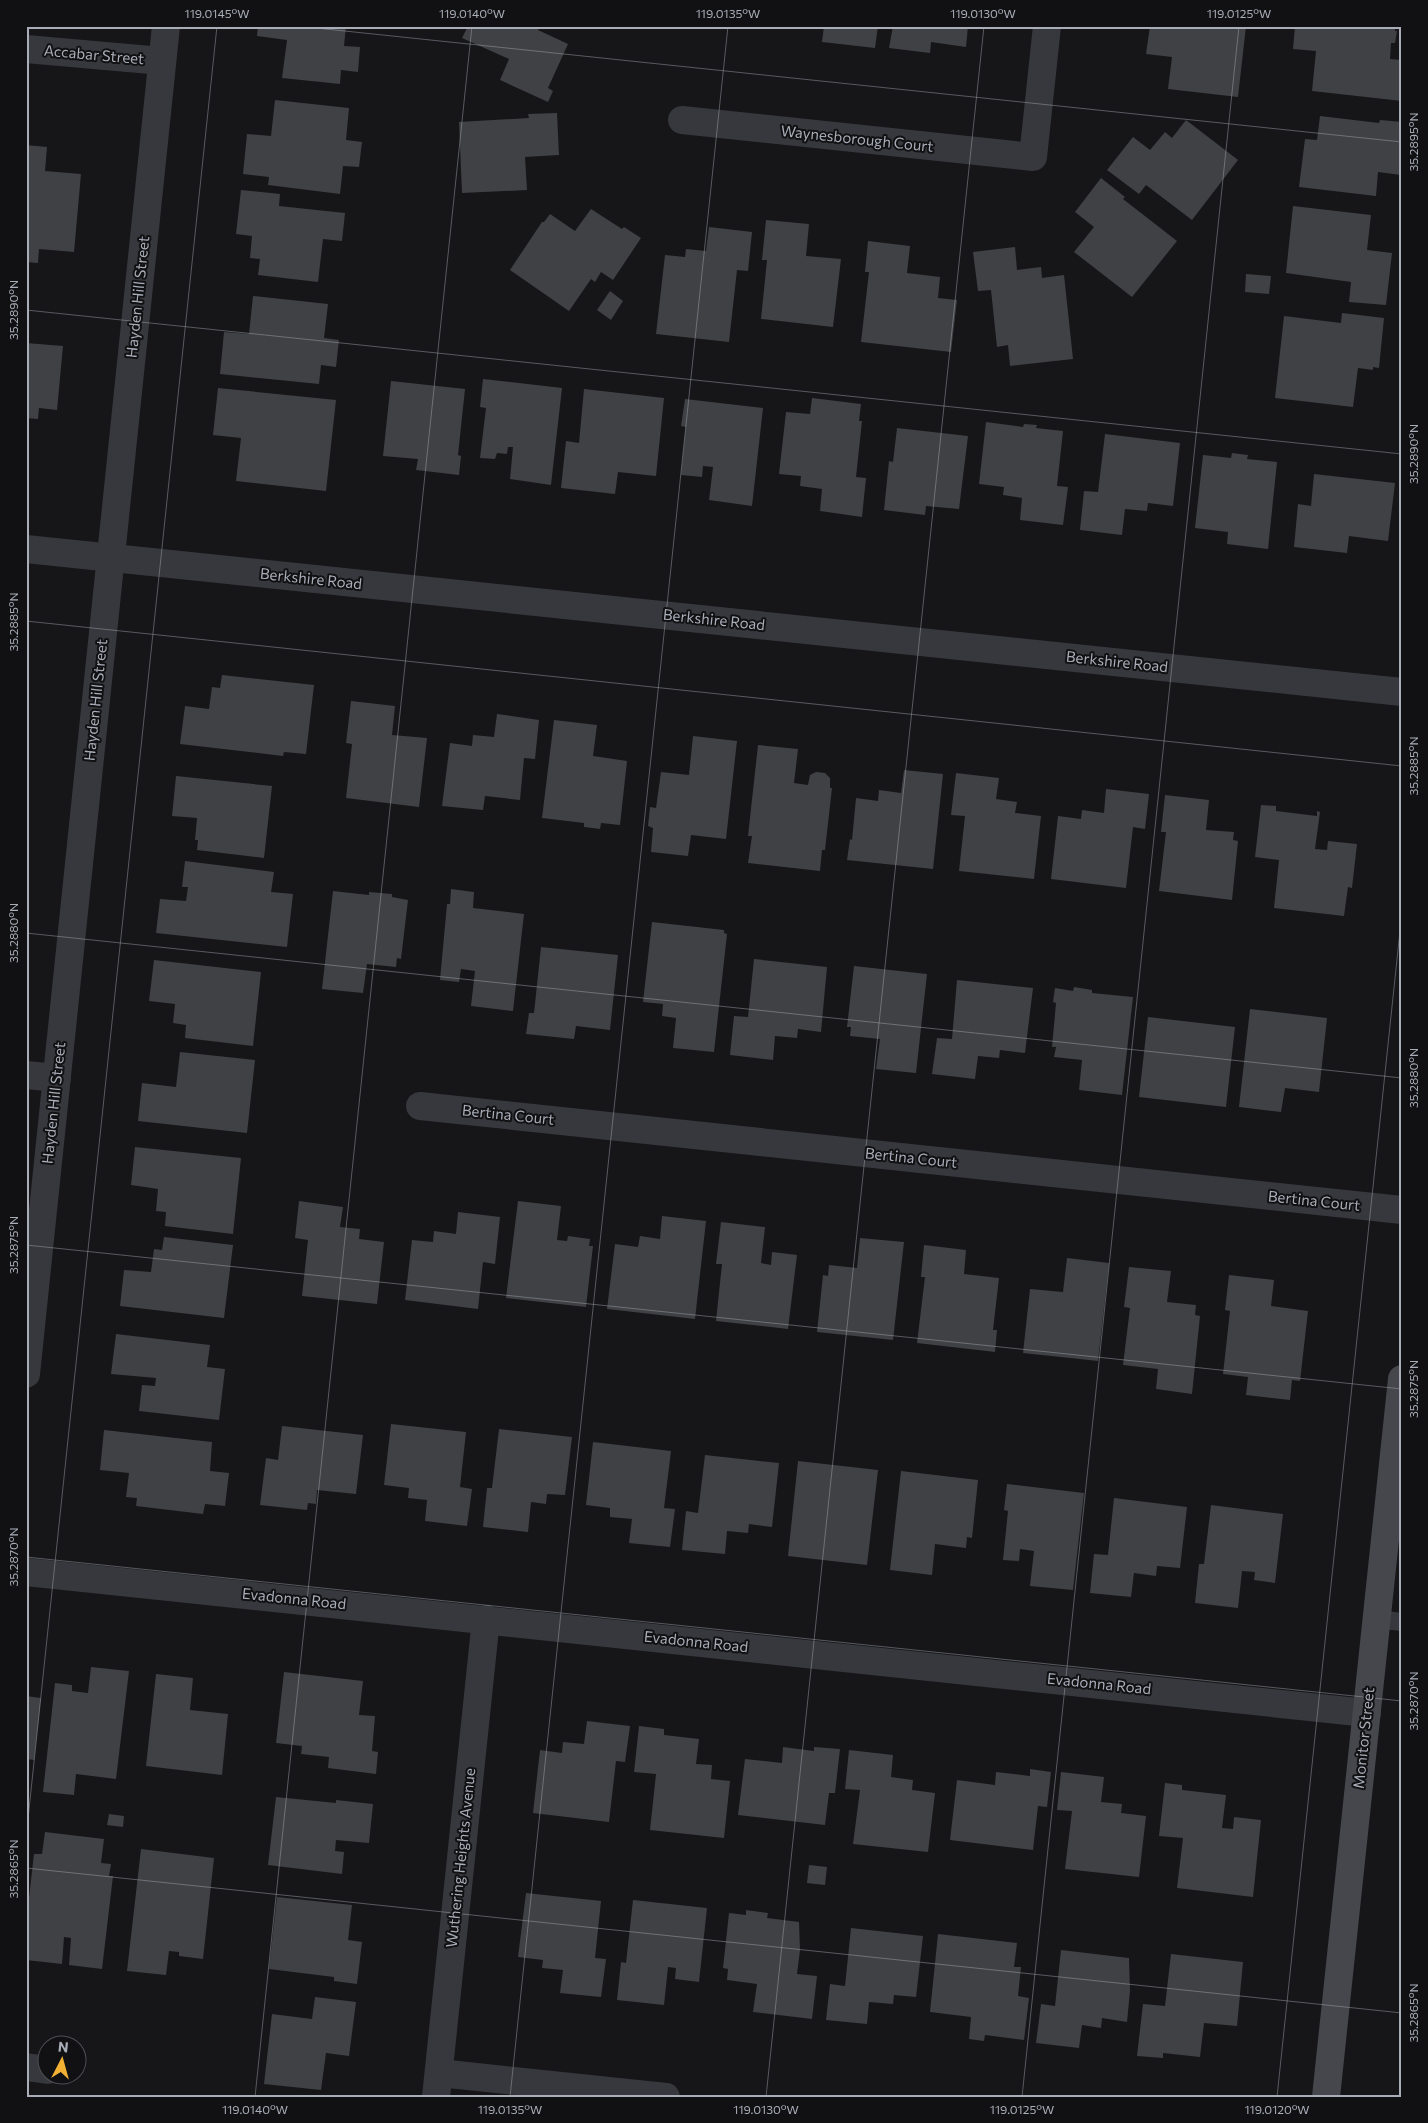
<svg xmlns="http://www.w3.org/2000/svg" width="1428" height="2123" font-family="Commissioner,sans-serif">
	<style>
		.building { fill: #404145 }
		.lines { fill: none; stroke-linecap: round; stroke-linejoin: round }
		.lane { stroke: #37383d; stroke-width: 18 }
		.street { stroke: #37383d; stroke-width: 28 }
		.secondary { stroke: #45474d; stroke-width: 28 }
		.ticks { fill: none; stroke: #a8adb8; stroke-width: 1; stroke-opacity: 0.45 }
		.labels { text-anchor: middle; stroke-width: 4; stroke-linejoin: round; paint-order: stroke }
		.street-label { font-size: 15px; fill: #a8adb8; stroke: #111113 }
		.neatline { fill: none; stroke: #a8adb8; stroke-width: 2 }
		.ticks-label { font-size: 12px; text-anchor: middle; fill: #a8adb8 }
	</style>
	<rect width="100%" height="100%" fill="#161618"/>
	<g class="building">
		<polygon points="258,26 346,26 344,46 360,47 358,72 341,70 340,84 282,78 287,40 257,36"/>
		<polygon points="468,26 540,26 538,30 568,44 548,88 553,91 548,102 500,80 509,59 462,38"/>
		<polygon points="824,26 878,26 875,48 822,42"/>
		<polygon points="893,26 968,26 966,47 931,42 930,53 889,48"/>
		<polygon points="1150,26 1246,26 1238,97 1168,89 1172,57 1146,54"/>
		<polygon points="1295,26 1395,26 1395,31 1397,31 1395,43 1391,43 1390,59 1402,60 1402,101 1312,91 1316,51 1293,49"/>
		<polygon points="275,100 349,108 346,140 362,142 359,167 343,166 340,194 268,185 269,177 243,174 247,134 271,136"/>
		<polygon points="557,113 559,155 525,157 527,190 462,193 459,122 529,118 528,114"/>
		<polygon points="1320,116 1379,123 1380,120 1402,122 1401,175 1378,172 1376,196 1299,187 1305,139 1317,140"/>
		<polygon points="1186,120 1238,160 1192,220 1146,185 1139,194 1107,170 1133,137 1150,150 1165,132 1172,138"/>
		<polygon points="26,145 47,147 45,171 81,174 74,252 39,249 38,263 26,262"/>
		<polygon points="1101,178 1125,197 1123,199 1177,241 1132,297 1074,252 1094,227 1075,212"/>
		<polygon points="241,190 280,194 279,206 345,213 342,241 323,239 318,282 258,275 260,259 250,258 252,236 236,234"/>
		<polygon points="1293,206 1371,215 1367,250 1392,253 1386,305 1349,302 1351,282 1286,273"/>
		<polygon points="591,209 622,229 624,227 641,238 613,280 601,272 595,282 591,279 569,311 510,270 542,222 544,222 550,214 575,231"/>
		<polygon points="766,220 809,224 806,256 841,259 833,327 761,319 767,260 762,260"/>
		<polygon points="709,227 752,232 748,271 737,270 729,342 656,334 665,255 685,257 686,249 706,251"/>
		<polygon points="868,241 910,246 907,273 940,277 938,298 957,300 951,352 861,342 869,272 865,272"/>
		<polygon points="1015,247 1017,270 1041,267 1042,278 1064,275 1073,359 1010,366 1008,345 997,347 991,290 978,291 973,252"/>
		<polygon points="1246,274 1271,276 1269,294 1245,292"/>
		<polygon points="610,291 623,301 611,320 597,310"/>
		<polygon points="253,296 328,304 324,338 339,340 336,367 321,365 319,384 220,374 224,332 249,334"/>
		<polygon points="1342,313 1384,318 1379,368 1373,367 1373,370 1358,368 1353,407 1275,398 1284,316 1341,323"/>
		<polygon points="26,343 63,346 57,410 39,408 38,419 26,418"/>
		<polygon points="483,379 562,388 551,485 510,479 513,447 508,447 507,454 497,453 495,459 480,458 486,408 480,407"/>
		<polygon points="391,381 465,389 458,455 461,456 459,475 416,470 418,459 383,456"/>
		<polygon points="218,388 336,400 326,491 236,481 241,438 213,435"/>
		<polygon points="584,389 664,398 656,476 618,472 615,494 561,488 566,441 579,443"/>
		<polygon points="812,398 861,404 859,421 862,421 856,477 866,478 862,517 820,511 822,489 800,486 801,476 779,474 786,412 810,414"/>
		<polygon points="685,399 763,408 752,506 709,500 713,467 703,466 702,477 681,475 686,427 681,426"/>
		<polygon points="986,422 1023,427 1024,424 1037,425 1036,428 1063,431 1057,486 1068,487 1063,525 1020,520 1022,498 1003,495 1004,487 979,484"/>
		<polygon points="897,428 968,436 959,509 926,506 925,515 884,510 889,461 893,462"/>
		<polygon points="1105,434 1180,443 1173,506 1148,503 1147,511 1125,509 1122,535 1080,530 1084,491 1098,492"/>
		<polygon points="1232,453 1248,455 1247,459 1277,462 1268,549 1227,544 1228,532 1195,528 1203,455 1231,458"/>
		<polygon points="1314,474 1395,483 1388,541 1349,536 1347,553 1294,547 1298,504 1311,506"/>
		<polygon points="222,675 314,685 306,754 284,752 283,756 180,744 185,706 209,709 212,687 220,688"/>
		<polygon points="351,701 395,706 392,735 427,738 419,807 346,798 352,744 346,743"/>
		<polygon points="497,714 539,720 535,759 524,758 520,800 485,796 483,810 442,806 450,743 472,746 473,735 494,737"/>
		<polygon points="554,720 597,725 593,756 627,761 620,825 601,823 600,829 584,827 584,823 542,818"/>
		<polygon points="693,736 737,741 726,839 691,835 688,856 651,852 653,828 648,826 650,807 656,808 661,772 689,775"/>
		<polygon points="758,745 798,749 794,783 808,785 810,775 816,772 825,773 830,778 830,788 832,788 825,850 822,850 820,871 748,863 752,836 748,836"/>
		<polygon points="904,770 943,774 933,869 847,860 850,839 852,840 856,798 878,801 879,790 901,793"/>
		<polygon points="956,773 999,778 996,799 1017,802 1015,813 1041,816 1034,879 959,871 965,816 951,815"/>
		<polygon points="176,776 272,786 264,858 197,850 198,840 195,840 197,818 172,816"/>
		<polygon points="1106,789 1149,794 1145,829 1133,827 1126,888 1051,879 1058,816 1081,819 1082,810 1104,813"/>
		<polygon points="1165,795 1209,800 1206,830 1234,832 1233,840 1238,841 1232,900 1159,891 1166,832 1161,832"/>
		<polygon points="1261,805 1276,806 1276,811 1317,816 1317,811 1320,812 1315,849 1327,850 1328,841 1357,844 1352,888 1348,887 1344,916 1274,908 1279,860 1255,857"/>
		<polygon points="185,861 274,872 271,892 293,894 287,947 156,933 160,899 186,901 188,887 182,887"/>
		<polygon points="451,889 474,892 473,908 524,914 513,1011 471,1006 475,971 461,969 459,982 440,980 447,904 450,904"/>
		<polygon points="333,891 369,895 369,892 392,894 392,897 408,900 401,959 397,958 396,967 367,964 363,993 322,989"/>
		<polygon points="652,922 724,930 724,933 727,934 714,1052 673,1048 676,1018 662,1016 663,1004 643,1002"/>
		<polygon points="541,947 618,955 610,1030 576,1026 574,1039 526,1034 529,1013 534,1013"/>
		<polygon points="754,959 827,967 821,1032 798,1029 797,1038 775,1036 773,1060 730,1055 734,1016 748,1017"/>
		<polygon points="154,960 261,972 253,1046 185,1038 186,1025 173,1023 175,1004 149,1001"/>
		<polygon points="854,966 927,974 916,1073 876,1069 880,1039 850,1036 851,1027 847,1027"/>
		<polygon points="957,980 1033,988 1025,1053 1000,1050 999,1058 978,1056 975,1079 932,1074 937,1038 952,1039"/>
		<polygon points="1074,987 1092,990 1092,993 1133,997 1122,1095 1079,1090 1082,1060 1054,1057 1056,1047 1052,1047 1056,1003 1053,1002 1055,988 1073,991"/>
		<polygon points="1250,1009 1327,1018 1319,1092 1285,1088 1281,1112 1239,1107"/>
		<polygon points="1148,1017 1235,1027 1226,1107 1139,1097"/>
		<polygon points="180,1052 255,1060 247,1133 138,1121 142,1083 176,1087"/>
		<polygon points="135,1147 241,1158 233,1234 165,1226 166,1212 156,1211 158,1189 131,1185"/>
		<polygon points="299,1201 343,1207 340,1227 360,1229 359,1239 384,1242 377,1304 302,1296 308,1240 295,1238"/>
		<polygon points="518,1201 561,1206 557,1240 567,1241 568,1236 590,1239 589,1246 593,1246 586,1307 506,1298"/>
		<polygon points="458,1212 500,1217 495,1264 483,1262 478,1309 405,1300 412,1240 433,1242 434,1231 456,1234"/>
		<polygon points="662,1216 706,1221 695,1319 607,1309 615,1244 638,1247 640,1236 660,1239"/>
		<polygon points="721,1222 765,1227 761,1263 771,1265 772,1252 797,1255 788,1329 716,1321 722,1264 716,1264"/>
		<polygon points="164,1237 233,1245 224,1318 120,1306 124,1270 151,1272 154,1249 162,1250"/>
		<polygon points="860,1238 904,1242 893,1340 817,1332 823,1275 828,1276 829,1265 857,1268"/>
		<polygon points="924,1245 966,1250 964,1274 999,1278 993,1330 997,1330 995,1352 917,1343 925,1277 921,1277"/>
		<polygon points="1067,1258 1109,1263 1098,1361 1023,1353 1030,1289 1063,1292"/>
		<polygon points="1129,1267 1171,1271 1167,1302 1196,1305 1195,1315 1200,1316 1192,1394 1156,1389 1158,1369 1123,1365 1130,1308 1124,1307"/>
		<polygon points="1229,1275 1274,1280 1271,1306 1308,1311 1300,1381 1292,1380 1290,1400 1246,1395 1248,1377 1223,1374 1230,1311 1225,1310"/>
		<polygon points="116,1334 210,1345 207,1367 225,1369 219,1420 139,1411 142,1385 155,1386 156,1378 111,1374"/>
		<polygon points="391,1424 466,1432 460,1487 472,1489 467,1526 425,1521 427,1500 408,1498 409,1488 384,1485"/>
		<polygon points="282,1426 363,1435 356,1494 317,1490 316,1504 308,1503 307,1510 260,1505 266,1458 278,1460"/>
		<polygon points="499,1429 572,1437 565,1495 547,1494 546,1504 531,1502 528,1532 483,1527 487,1488 492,1488"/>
		<polygon points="104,1430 212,1442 210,1471 229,1473 225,1506 205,1504 203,1514 136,1506 137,1498 126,1497 129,1473 100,1470"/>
		<polygon points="593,1442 671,1451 664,1508 675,1509 670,1547 629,1543 632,1519 610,1517 610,1508 586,1505"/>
		<polygon points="705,1455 779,1463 772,1527 749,1524 748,1533 727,1531 725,1554 682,1550 686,1511 698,1513"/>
		<polygon points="798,1461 878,1470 867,1565 788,1556"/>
		<polygon points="901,1471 978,1480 972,1538 967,1537 966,1548 935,1544 932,1575 890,1570"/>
		<polygon points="1007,1484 1084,1493 1073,1590 1030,1586 1034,1551 1020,1549 1019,1561 1003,1560 1008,1511 1004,1510"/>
		<polygon points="1114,1498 1187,1507 1180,1568 1157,1566 1156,1576 1134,1573 1131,1597 1090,1593 1094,1554 1108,1555"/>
		<polygon points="1211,1505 1283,1514 1275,1583 1254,1580 1255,1572 1242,1571 1238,1608 1195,1603 1199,1564 1204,1564"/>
		<polygon points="91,1667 129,1671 116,1779 76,1774 74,1795 43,1792 55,1683 72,1685 72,1691 88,1693"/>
		<polygon points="284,1672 363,1681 359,1715 375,1716 372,1751 378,1752 376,1774 328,1768 329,1757 301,1754 302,1746 276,1743"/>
		<polygon points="156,1674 193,1678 190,1710 228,1714 222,1775 146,1766"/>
		<polygon points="26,1696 41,1698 34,1760 26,1759"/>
		<polygon points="587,1721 630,1726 625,1762 616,1761 609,1822 533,1813 540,1750 562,1753 563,1742 584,1744"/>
		<polygon points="639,1726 664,1729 664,1735 699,1739 696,1764 712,1765 711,1779 730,1781 724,1838 650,1830 656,1774 634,1772"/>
		<polygon points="783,1747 814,1751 814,1747 840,1749 835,1793 829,1793 825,1825 738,1815 745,1759 782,1763"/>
		<polygon points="849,1750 893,1755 891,1777 913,1780 912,1790 935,1793 928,1852 853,1844 860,1790 845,1789"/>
		<polygon points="1030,1769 1051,1772 1047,1807 1038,1806 1033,1850 950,1840 957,1780 995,1785 996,1772 1030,1776"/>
		<polygon points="1061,1772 1104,1777 1101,1802 1122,1804 1121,1813 1146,1816 1139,1877 1065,1869 1072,1811 1057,1810"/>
		<polygon points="1165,1783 1182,1785 1182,1790 1226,1795 1222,1828 1233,1829 1234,1817 1261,1820 1253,1897 1177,1888 1183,1838 1159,1836"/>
		<polygon points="276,1797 336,1803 336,1800 373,1804 369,1843 336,1840 335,1851 344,1852 342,1874 268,1865"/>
		<polygon points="109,1814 124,1816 123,1827 107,1825"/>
		<polygon points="45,1832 104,1839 101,1863 111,1864 109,1876 113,1876 102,1969 69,1965 71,1938 64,1937 62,1964 26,1960 26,1924 34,1854 42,1854"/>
		<polygon points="141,1849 214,1858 203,1959 179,1956 179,1952 169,1951 166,1975 127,1971"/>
		<polygon points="809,1865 827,1867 825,1885 807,1883"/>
		<polygon points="526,1893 601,1901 595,1958 606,1959 601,1997 560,1993 563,1970 542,1968 543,1960 518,1957"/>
		<polygon points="277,1897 352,1905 348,1940 362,1942 357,1984 334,1981 334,1977 269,1969"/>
		<polygon points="633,1900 707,1908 699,1982 675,1979 676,1968 668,1967 664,2005 617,2000 621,1962 626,1963"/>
		<polygon points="746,1910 768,1913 767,1918 799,1922 800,1950 797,1974 817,1976 812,2019 753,2012 757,1984 727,1980 728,1969 723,1968 729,1913 746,1915"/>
		<polygon points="851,1928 923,1936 916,1997 894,1995 893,2004 869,2002 867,2024 826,2020 830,1984 845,1986"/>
		<polygon points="938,1934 1017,1943 1014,1967 1021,1967 1018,1996 1029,1998 1024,2040 985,2035 984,2041 969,2039 971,2017 930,2012"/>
		<polygon points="1061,1950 1129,1958 1130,1991 1127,2022 1102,2018 1101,2028 1082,2025 1079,2048 1036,2043 1041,2004 1055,2006"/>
		<polygon points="1171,1954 1243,1962 1237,2026 1204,2023 1200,2057 1163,2053 1163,2058 1137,2056 1143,2004 1165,2006"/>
		<polygon points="315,1997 356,2002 349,2056 326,2053 321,2090 264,2084 272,2014 312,2019"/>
	</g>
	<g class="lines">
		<polyline class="lane" points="1376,1619 1402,1622"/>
		<g class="street">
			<polyline points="26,49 162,61"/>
			<polyline points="682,120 1033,157 1047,26"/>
			<polyline points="26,549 1402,692"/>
			<polyline points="26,1075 57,1078"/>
			<polyline points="420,1106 1402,1210"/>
			<polyline points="26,1374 166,26"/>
			<polyline points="26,1572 1367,1713"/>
			<polyline points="26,2067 48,2070"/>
			<polyline points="439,2073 666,2097"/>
			<polyline points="436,2097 486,1619"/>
		</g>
		<polyline class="secondary" points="1326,2097 1402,1379"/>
	</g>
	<path class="ticks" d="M297,26L1402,142M26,310L1402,454M26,621L1402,766M26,933L1402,1078M26,1245L1402,1389M26,1557L1402,1701M26,1838L217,26M26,1868L1402,2013M255,2097L472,26M510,2097L728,26M766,2097L984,26M1022,2097L1239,26M1277,2097L1402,912"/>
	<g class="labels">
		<g class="street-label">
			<text transform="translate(94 55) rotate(5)" y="5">Accabar Street</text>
			<text transform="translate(857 139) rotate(6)" y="5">Waynesborough Court</text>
			<text transform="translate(138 297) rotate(-84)" y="5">Hayden Hill Street</text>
			<text transform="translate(311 579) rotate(6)" y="5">Berkshire Road</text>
			<text transform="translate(714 620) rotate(6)" y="5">Berkshire Road</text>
			<text transform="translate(1117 662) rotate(6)" y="5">Berkshire Road</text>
			<text transform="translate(96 700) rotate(-84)" y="5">Hayden Hill Street</text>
			<text transform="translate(54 1103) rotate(-84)" y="5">Hayden Hill Street</text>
			<text transform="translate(508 1115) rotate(6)" y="5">Bertina Court</text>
			<text transform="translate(911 1158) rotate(6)" y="5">Bertina Court</text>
			<text transform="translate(1314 1201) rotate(6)" y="5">Bertina Court</text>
			<text transform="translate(294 1599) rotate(6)" y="5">Evadonna Road</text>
			<text transform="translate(696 1642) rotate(6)" y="5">Evadonna Road</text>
			<text transform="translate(1099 1684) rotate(6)" y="5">Evadonna Road</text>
			<text transform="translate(1364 1738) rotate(-84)" y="5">Monitor Street</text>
			<text transform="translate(461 1858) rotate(-84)" y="5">Wuthering Heights Avenue</text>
		</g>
	</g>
	<rect width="1428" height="2123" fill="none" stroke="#111113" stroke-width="55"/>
	<g transform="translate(62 2060) rotate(6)"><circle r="24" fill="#111113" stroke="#4d4f55"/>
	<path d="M0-4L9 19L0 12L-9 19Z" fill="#f2b134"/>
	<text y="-8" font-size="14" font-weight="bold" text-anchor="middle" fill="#a8adb8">N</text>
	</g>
	<rect x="28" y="28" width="1372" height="2068" class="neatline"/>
	<g class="ticks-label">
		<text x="217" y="18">119.0145°W</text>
		<text x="472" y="18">119.0140°W</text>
		<text x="728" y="18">119.0135°W</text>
		<text x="983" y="18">119.0130°W</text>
		<text x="1239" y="18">119.0125°W</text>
		<text transform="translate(1414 142) rotate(-90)" y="4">35.2895°N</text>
		<text transform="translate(14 310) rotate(-90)" y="4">35.2890°N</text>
		<text transform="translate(1414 454) rotate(-90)" y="4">35.2890°N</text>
		<text transform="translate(14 622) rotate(-90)" y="4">35.2885°N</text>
		<text transform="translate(1414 766) rotate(-90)" y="4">35.2885°N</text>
		<text transform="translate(14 933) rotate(-90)" y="4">35.2880°N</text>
		<text transform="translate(1414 1078) rotate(-90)" y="4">35.2880°N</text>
		<text transform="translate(14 1245) rotate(-90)" y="4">35.2875°N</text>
		<text transform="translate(1414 1389) rotate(-90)" y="4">35.2875°N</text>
		<text transform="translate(14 1557) rotate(-90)" y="4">35.2870°N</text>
		<text transform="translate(1414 1701) rotate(-90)" y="4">35.2870°N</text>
		<text transform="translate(14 1869) rotate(-90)" y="4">35.2865°N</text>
		<text transform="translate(1414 2013) rotate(-90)" y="4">35.2865°N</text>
		<text x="255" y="2114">119.0140°W</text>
		<text x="510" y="2114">119.0135°W</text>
		<text x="766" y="2114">119.0130°W</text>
		<text x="1022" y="2114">119.0125°W</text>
		<text x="1277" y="2114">119.0120°W</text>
	</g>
</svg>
